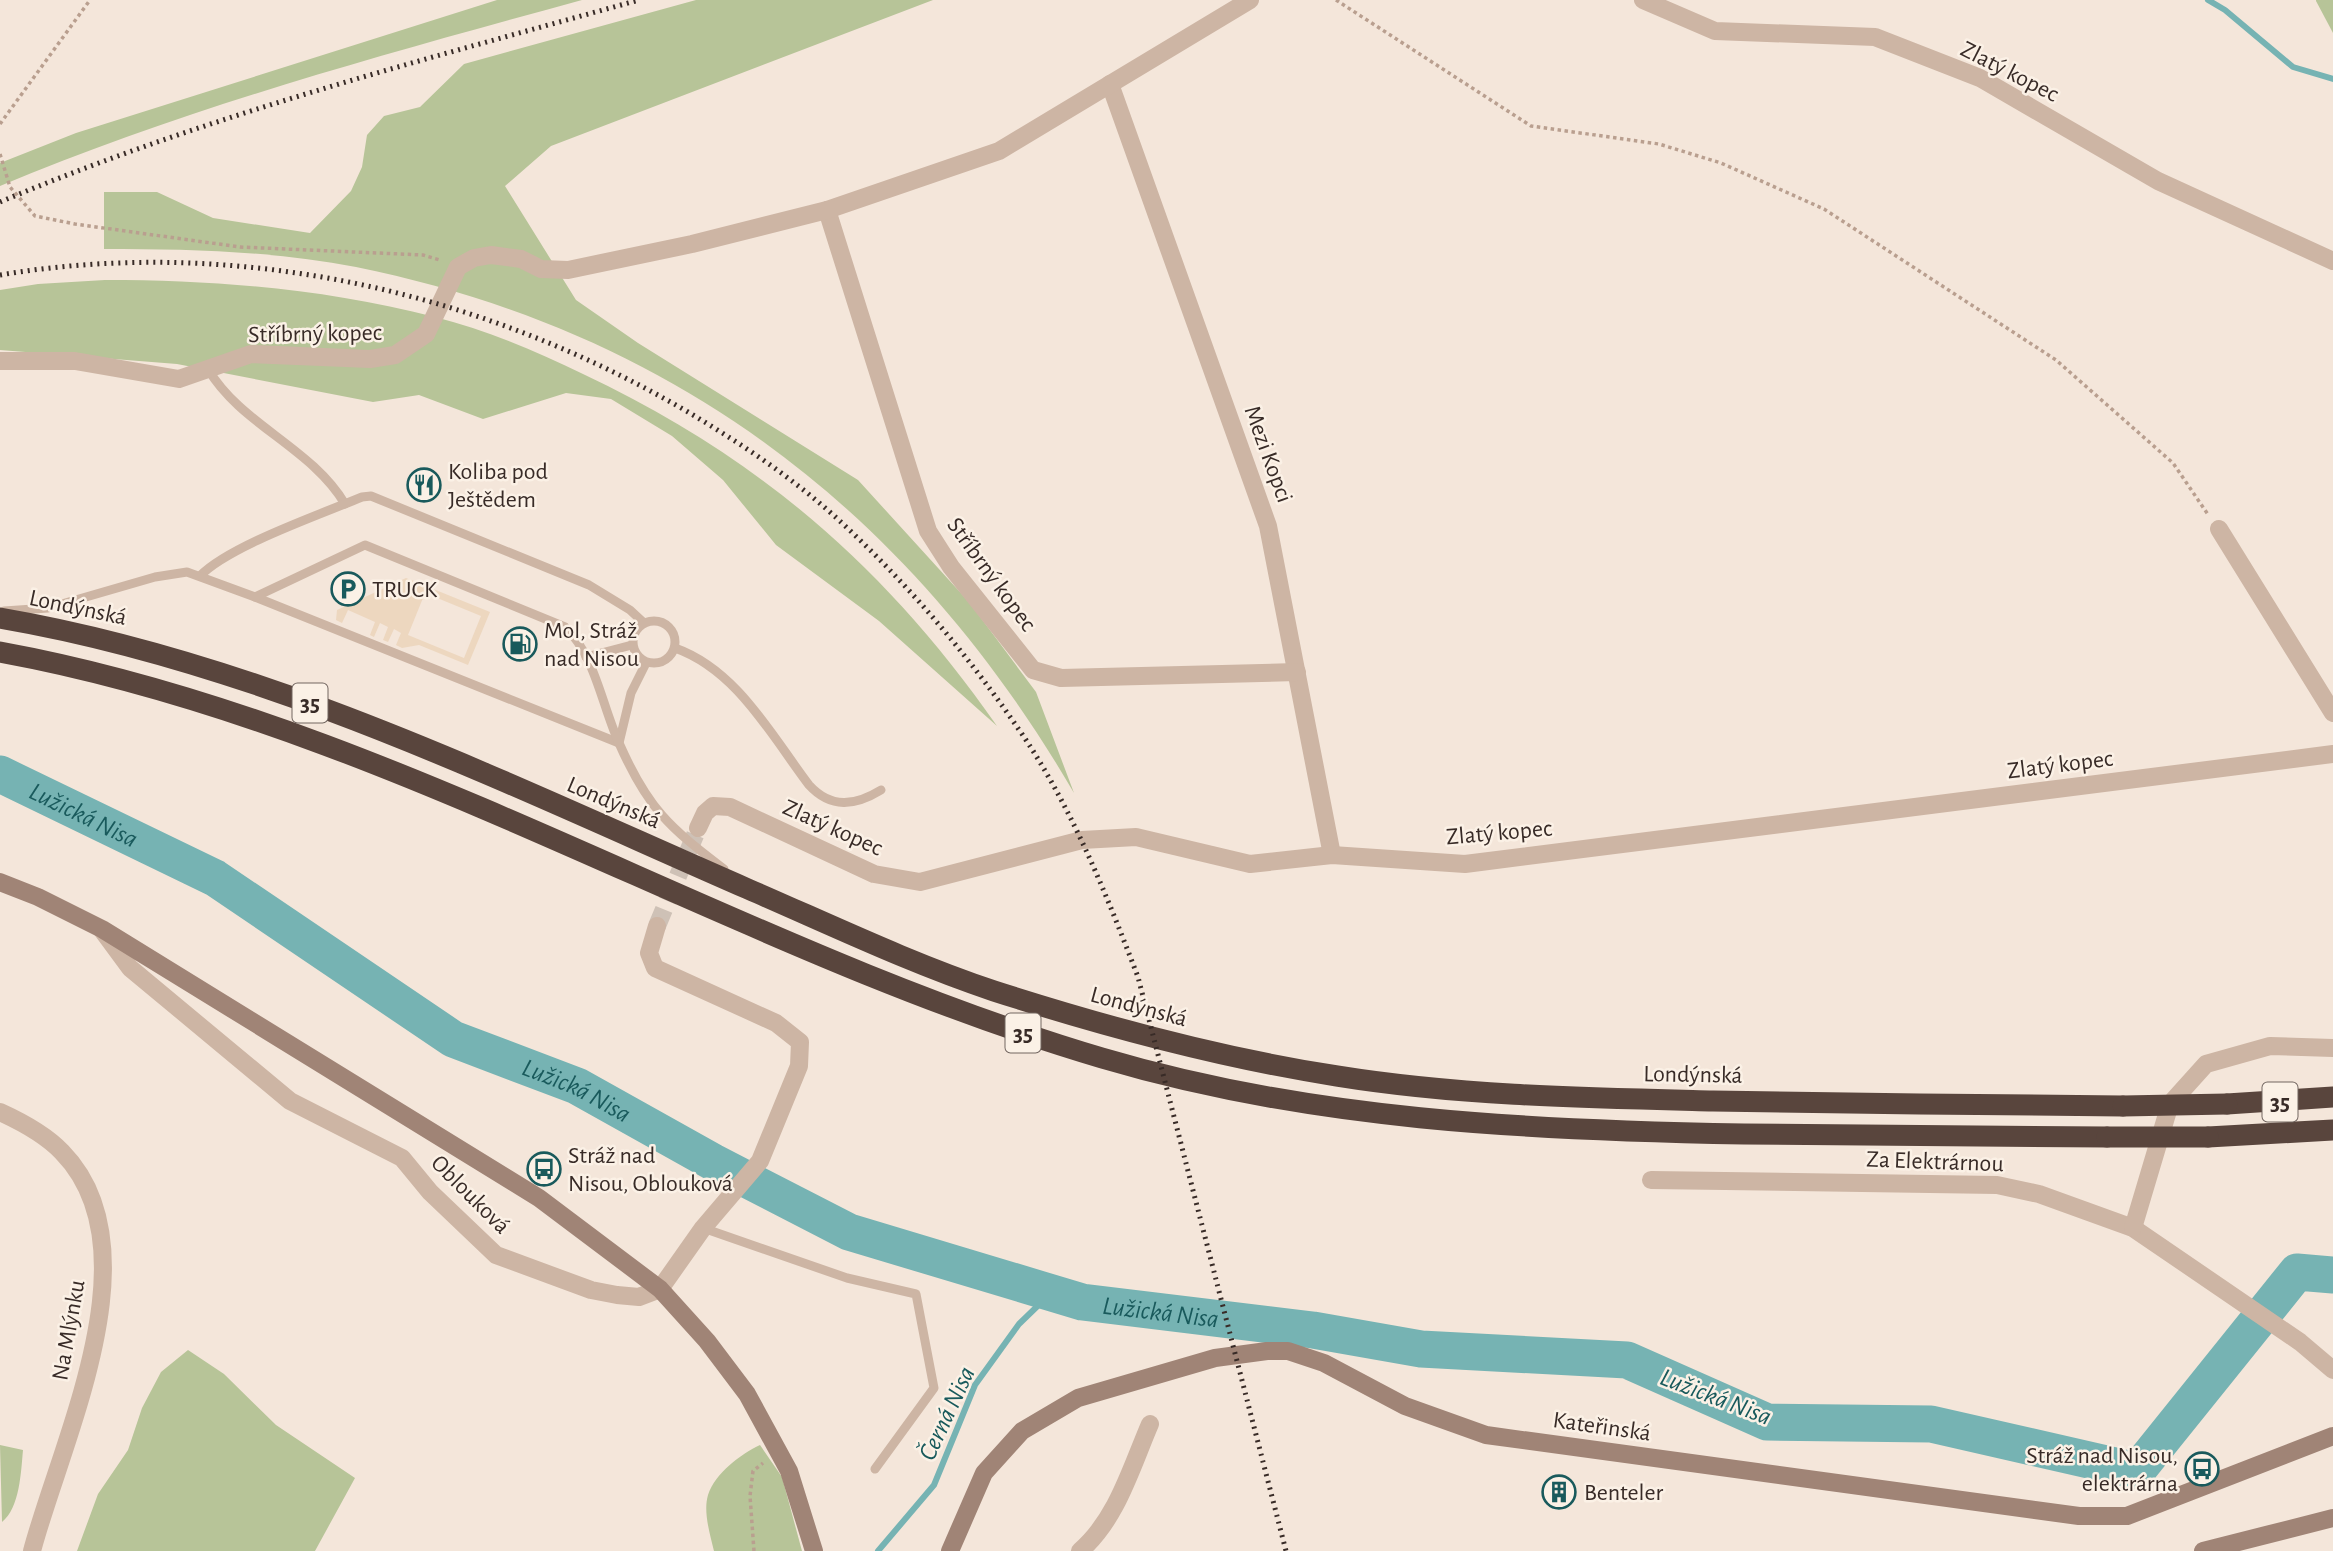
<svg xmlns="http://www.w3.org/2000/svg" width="2333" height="1551" font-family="'Alegreya Sans',sans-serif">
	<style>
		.green { fill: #b7c498 }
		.plaza { fill: #edd7bf; fill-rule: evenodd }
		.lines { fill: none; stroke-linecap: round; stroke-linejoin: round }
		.stream { stroke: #76b3b3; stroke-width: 6 }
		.river { stroke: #76b3b3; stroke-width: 37 }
		.street-tunnel { stroke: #cec1b6; stroke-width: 18; stroke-dasharray: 18 9; stroke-linecap: butt }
		.path { stroke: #b99f8f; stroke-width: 3.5; stroke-dasharray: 3.5 3.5; stroke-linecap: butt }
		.lane { stroke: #cdb5a4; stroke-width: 9 }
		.street { stroke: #cdb5a4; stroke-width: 18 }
		.secondary { stroke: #a08476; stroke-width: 18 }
		.highway { stroke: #59453d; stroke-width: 21 }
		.rail { stroke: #382b27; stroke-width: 5; stroke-dasharray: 2 5; stroke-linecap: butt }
		.highway-bridge { stroke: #59453d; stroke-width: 21 }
		.labels { text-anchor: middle; stroke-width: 5; stroke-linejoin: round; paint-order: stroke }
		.shield { fill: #fbf1e6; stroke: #726660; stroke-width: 2 }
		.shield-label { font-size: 23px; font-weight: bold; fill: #382b27 }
		.street-label { font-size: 24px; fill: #382b27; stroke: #fbf1e6 }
		.poi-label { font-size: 24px; fill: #382b27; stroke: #fbf1e6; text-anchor: start }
		.water-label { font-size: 26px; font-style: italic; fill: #195a5c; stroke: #fbf1e6 }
	</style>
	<rect width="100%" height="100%" fill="#f4e6da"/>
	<g class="green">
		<path d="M497,0H582C385,54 189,107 0,186V163L76,133Z"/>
		<path d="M696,0H933L551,146L505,186L576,300L638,343L858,480L969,602L1036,692L1074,793C911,513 676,332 356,267C273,251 188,249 104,249V192H157L213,218L310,233L351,191L362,167L367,135L384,116L420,107L464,64Z"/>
		<polygon points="2316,0 2333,0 2333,33 2316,1"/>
		<path d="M105,280C217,280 326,289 435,317C486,330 536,351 583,374C760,458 885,566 997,726L879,621L776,545L723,480L672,436L611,399L566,393L483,419L419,395L373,402L177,364L0,350V290L38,284Z"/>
		<polygon points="188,1350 224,1374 276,1425 355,1478 315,1551 77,1551 98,1494 128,1450 142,1408 161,1372"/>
		<path d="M0,1445L23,1450C21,1471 20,1508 2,1522Z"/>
		<path d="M760,1445L782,1477L802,1551H714C710,1534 703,1512 708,1495C715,1473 741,1454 760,1445Z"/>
	</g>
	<path class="plaza" d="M406,578L490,612L468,665L419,645L402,648L396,645L401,633L394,629L388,642L383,640L388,627L380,623L374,637L370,635L375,622L348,610L342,623L336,620L337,610ZM425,593L481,616L464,658L408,635Z"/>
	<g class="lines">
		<g class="stream">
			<polyline points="2208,0 2225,10 2293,67 2333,79"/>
			<polyline points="878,1551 934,1485 975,1385 1019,1324 1051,1293"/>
		</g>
		<path class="river" id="s1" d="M0,774L215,878L453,1039L577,1086L713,1162L849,1232L1082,1302L1313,1330L1421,1349L1627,1360L1767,1422L1931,1424L2137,1471L2297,1272L2333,1275"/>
		<polyline class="street-tunnel" points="657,926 698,828"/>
		<g class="path">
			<polyline points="1336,0 1531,126 1659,144 1721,163 1824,209 2056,360 2173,463 2209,516"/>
			<polyline points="0,124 90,0"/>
			<polyline points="0,154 10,187 35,216 75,224 240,247 423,255 440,260"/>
			<polyline points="754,1551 750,1496 753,1471 763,1463"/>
		</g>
		<g class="lane">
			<path d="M208,369C241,425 311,447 345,504"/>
			<path d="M200,576C229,546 319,515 362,497L371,496L589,585L630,610L644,623"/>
			<polyline points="255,597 619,743 631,693 646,663"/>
			<path d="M4,611L48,608L155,577L187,572L255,597L365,545L565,627C595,655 602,706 619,743C648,809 669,827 724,869"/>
			<circle cx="654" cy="642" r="21"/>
			<path d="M675,648C737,670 771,735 809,785C831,809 855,806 881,790"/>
			<polyline points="586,657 632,645"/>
			<polyline points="703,1228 847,1278 916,1294 934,1388 875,1469"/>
		</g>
		<g class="street">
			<polyline points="1643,0 1715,31 1875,37 1980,78 2158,181 2333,261"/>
			<polyline points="1110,84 1268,526 1332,855"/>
			<polyline points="827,210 928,531 951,567 1033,670 1061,678 1297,672"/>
			<polyline points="0,361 75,361 179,379 251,354 370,359 395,355 426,334 458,267 474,258 491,255 521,259 541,269 568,270 692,244 827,210 999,151 1250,0"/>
			<polyline points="2219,529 2333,713"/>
			<polyline points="698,828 705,813 713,806 730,807 874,874 920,882 1082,840 1136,837 1250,864 1332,855 1465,864 2333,754"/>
			<polyline points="102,930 130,968 290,1101 402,1158 430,1192 496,1255 591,1290 617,1295 639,1297 660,1289 703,1228 760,1161 799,1066 800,1042 776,1023 655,968 649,953 657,926"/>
			<path d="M0,1112C22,1122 45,1134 62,1152C157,1249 61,1441 32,1551"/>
			<polyline points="1651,1180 1997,1185 2039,1194 2133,1228 2300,1342 2333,1370"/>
			<polyline points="2133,1228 2170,1104 2206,1064 2270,1046 2333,1048"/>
			<path d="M1080,1551C1117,1519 1131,1468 1150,1424"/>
		</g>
		<g class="secondary">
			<polyline points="0,882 38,897 102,929 539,1198 660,1289 707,1341 747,1394 789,1471 814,1551"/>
			<polyline points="950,1551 984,1473 1022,1431 1078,1398 1215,1358 1267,1351 1288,1351 1324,1363 1405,1406 1486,1435 2079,1516 2127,1516 2333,1436"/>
			<polyline points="2203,1551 2333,1518"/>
		</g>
		<g class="highway">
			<path d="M0,618C263,663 505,783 748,889C829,924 910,963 994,991C1106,1027 1221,1058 1337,1076C1461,1096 1588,1098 1713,1101C1850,1103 1986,1105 2123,1106"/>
			<path d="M0,652C389,723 726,947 1102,1058C1311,1120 1527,1130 1744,1134C1865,1136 1986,1137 2107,1137"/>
			<polyline points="2227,1104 2333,1097"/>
			<polyline points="2208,1137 2333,1130"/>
		</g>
		<g class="rail">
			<path d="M0,202C207,115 423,60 639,0"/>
			<path d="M0,275C237,235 483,292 688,412C742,444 796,480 842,523C912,588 973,661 1026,740C1074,813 1107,896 1138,977L1286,1551"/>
		</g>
		<g class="highway-bridge">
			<polyline points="2123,1106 2227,1104"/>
			<polyline points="2107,1137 2208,1137"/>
		</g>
	</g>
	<defs>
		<symbol id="restaurant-ring" viewBox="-11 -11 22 22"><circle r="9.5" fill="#fbf1e6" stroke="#195a5c" stroke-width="1.5"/><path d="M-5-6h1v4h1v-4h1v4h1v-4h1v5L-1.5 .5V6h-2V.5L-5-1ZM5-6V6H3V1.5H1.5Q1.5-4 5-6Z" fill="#195a5c"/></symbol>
		<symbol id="parking-ring" viewBox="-11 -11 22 22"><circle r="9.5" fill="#fbf1e6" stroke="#195a5c" stroke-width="1.5"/><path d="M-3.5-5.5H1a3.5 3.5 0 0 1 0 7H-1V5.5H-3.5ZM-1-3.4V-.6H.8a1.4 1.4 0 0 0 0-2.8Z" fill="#195a5c"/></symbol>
		<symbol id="fuel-ring" viewBox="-11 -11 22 22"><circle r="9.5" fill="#fbf1e6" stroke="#195a5c" stroke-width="1.5"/><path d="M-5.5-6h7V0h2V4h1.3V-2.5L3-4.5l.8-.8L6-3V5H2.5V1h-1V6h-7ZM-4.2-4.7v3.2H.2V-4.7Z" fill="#195a5c"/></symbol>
		<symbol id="bus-ring" viewBox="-11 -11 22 22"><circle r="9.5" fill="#fbf1e6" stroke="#195a5c" stroke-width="1.5"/><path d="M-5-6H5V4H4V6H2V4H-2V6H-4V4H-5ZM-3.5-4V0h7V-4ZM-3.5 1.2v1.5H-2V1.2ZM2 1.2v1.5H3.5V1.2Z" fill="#195a5c"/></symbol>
		<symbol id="building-ring" viewBox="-11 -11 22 22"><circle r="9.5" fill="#fbf1e6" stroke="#195a5c" stroke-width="1.5"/><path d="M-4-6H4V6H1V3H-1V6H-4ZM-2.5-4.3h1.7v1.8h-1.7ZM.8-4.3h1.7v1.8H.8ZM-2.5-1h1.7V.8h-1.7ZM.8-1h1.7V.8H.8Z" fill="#195a5c"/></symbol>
	</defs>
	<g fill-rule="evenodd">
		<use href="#restaurant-ring" x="405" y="466" width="38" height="38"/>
		<use href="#parking-ring" x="329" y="570" width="38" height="38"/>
		<use href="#fuel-ring" x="501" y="625" width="38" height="38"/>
		<use href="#bus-ring" x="525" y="1150" width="38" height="38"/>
		<use href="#bus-ring" x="2183" y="1450" width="38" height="38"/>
		<use href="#building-ring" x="1540" y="1473" width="38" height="38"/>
	</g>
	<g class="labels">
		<g class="shield">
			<rect x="292.5" y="683.5" width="35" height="39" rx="5"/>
			<rect x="1005.5" y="1013.5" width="35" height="39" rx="5"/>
			<rect x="2262.5" y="1082.5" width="35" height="39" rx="5"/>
		</g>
		<g class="shield-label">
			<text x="310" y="711">35</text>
			<text x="1023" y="1041">35</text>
			<text x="2280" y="1110">35</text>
		</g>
		<g class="street-label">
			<text transform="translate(2010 71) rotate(27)" y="8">Zlatý kopec</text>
			<text transform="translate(315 333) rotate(-1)" y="8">Stříbrný kopec</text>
			<text transform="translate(1269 454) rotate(70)" y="8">Mezi Kopci</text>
			<text transform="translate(992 574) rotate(54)" y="8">Stříbrný kopec</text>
			<text transform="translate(78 607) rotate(12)" y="8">Londýnská</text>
			<text transform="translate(2060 764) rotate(-7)" y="8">Zlatý kopec</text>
			<text transform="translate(614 802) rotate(23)" y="8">Londýnská</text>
			<text transform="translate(833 827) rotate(24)" y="8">Zlatý kopec</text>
			<text transform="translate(1499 832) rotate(-5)" y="8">Zlatý kopec</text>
			<text transform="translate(1139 1006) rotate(15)" y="8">Londýnská</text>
			<text transform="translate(1693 1074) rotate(1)" y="8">Londýnská</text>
			<text transform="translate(1935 1161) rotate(2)" y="8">Za Elektrárnou</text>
			<text transform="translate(471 1194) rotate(45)" y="8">Oblouková</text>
			<text transform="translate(68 1330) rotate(-80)" y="8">Na Mlýnku</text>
			<text transform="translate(1602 1426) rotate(8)" y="8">Kateřinská</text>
		</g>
		<g class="poi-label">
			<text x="448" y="479">Koliba pod<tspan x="448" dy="28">Ještědem</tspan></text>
			<text x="372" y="597">TRUCK</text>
			<text x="544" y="638">Mol, Stráž<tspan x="544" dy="28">nad Nisou</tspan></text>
			<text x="568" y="1163">Stráž nad<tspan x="568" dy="28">Nisou, Oblouková</tspan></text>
			<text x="2178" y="1463" text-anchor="end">Stráž nad Nisou,<tspan x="2178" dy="28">elektrárna</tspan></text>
			<text x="1584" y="1500">Benteler</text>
		</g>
		<g class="water-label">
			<text dy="9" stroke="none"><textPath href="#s1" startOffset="93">Lužická Nisa</textPath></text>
			<text dy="9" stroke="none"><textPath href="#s1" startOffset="660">Lužická Nisa</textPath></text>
			<text dy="9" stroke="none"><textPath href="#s1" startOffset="1290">Lužická Nisa</textPath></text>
			<text transform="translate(1716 1396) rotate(21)" y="9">Lužická Nisa</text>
			<text transform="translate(946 1413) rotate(-65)" y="9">Černá Nisa</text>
		</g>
	</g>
</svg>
